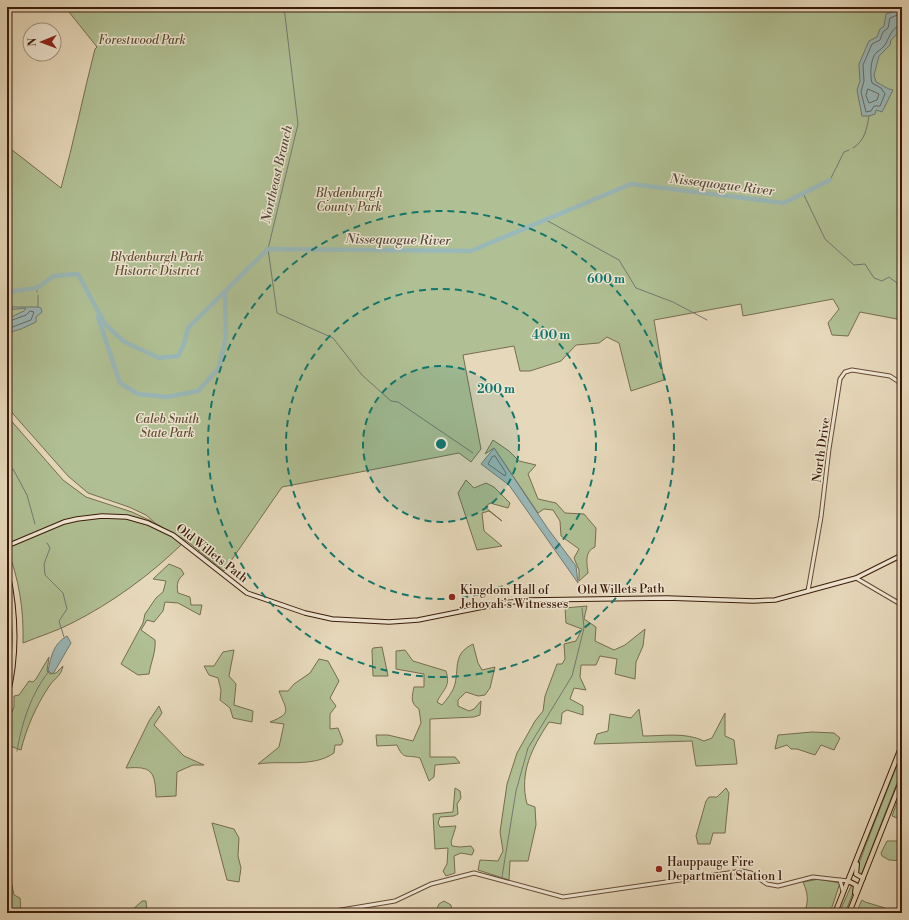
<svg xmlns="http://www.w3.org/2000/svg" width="909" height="920" font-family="'Libre Bodoni',serif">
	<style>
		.green { fill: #b0c094; stroke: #766d4f }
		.water { fill: #99b8b9; stroke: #737973 }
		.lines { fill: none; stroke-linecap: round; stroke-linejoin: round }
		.shore { stroke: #6a6962; stroke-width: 1 }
		.stream { stroke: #737973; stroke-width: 1 }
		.river { stroke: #99b8b9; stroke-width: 4.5 }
		.tertiary-casing { stroke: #664a36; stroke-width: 5 }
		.secondary-casing { stroke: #3b1a0a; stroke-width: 5.5 }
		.primary-casing { stroke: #3b1a0a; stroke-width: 6 }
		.trunk-casing { stroke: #3b1a0a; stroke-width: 6 }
		.tertiary { stroke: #efe6d2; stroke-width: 3 }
		.secondary { stroke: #efe6d2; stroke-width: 3.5 }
		.primary { stroke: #e6d8ba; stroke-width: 4 }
		.trunk { stroke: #e6d8ba; stroke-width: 4 }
		.ring { fill: none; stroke: #0f766e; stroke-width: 2; stroke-dasharray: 7 5 }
		.poi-dot { fill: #8f2418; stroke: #efe6d2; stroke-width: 1.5 }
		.labels { text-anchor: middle; stroke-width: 3; stroke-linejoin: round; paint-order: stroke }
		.park-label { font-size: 12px; font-style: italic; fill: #5e4c33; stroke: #efe6d2 }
		.street-label { font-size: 12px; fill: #3b1a0a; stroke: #efe6d2 }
		.poi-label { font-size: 12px; fill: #3b1a0a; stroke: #efe6d2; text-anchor: start }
		.water-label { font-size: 13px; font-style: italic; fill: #57493f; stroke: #efe6d2 }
		.centre { fill: #0f766e; stroke: #efe6d2; stroke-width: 2 }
		.ring-label { font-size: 12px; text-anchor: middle; font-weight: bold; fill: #0f766e; stroke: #efe6d2; stroke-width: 3; stroke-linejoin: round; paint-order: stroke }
	</style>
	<rect width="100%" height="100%" fill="#e6d8ba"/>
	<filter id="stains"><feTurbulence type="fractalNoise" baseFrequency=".005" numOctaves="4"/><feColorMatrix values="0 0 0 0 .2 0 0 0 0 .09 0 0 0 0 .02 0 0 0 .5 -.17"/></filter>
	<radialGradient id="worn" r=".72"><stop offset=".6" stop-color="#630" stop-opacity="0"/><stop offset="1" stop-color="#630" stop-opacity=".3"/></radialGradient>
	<g class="green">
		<path d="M65,7H902V320L860,312L848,336L832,335L828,323L839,309L833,299L743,316L741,304L654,320L664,380L631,391L619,343L607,337L599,343L576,345L561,361L530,371H520L514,346L463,355L481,449L471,462L459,453L282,487L224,571L188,542L155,523L146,515L129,507L88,493L68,476L7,407V146L61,188C74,142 83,95 95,49L97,47Z"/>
		<path d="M7,416L63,480L86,497L132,512L151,521L182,544C150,575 112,603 72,623C57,631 40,636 23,643C24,610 19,579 7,548Z"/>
		<path d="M493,440L509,451L519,461L536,465L528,474L538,499L556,503L565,513L584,514L596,528L595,547C584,552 587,563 588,573L579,581V570L574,558L579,549L561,536L560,521L553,510L544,509L538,513L494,448L485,454Z"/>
		<polygon points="466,480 474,488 486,483 494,487 510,503 508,508 490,503 485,507 502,521 489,511 482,513 484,531 502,546 477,550 458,493"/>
		<path d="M169,564L181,569L184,574C178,579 176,584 178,593L190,597L191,605H202L200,615L178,603L165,602L163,611L154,622L147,620L141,630L155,640C156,653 151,661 149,674L138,675L121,664L143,623L145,614L156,598L163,592L166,581L153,579Z"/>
		<path d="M587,606L584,619L596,627L595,641L614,650L625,645L645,629L643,646L636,662L635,679L615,674L617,659L600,656L596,665H581L580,677L586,690L574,688L570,699L583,706V715L567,710L562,713L561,724L549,722C532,748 519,772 527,804L535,807L536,825L528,861H510L509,880L478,870L480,860L498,861L503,851L500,832L507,784L517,753L535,721L543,711L545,696L557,664H562L565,659L564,644L576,641L582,629L566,623L565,608Z"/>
		<path d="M473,644L478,663L482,670L495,667L490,688L485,695L478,696L466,692L458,700V706L469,711L474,709L481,701L480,715L474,717L430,719V757H455L460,763L435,765L434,777L429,781L420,758C406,754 404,761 397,745L377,746L376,735H388L413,741L421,723L419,709C410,703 412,697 414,687H424V674L396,669V651L405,650L413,661L446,671C451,687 443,689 437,702L442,705C447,699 453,692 455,684C459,666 453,654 473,644Z"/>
		<polygon points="382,647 388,676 373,676 372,650 373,648"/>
		<polygon points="234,650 229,676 236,684 234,705 253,711 252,722 233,718 230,708 220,700 221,690 218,678 209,675 204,666 214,666 223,652"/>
		<path d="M49,657L47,671L50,674L56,673L63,666C61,677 53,679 48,688C36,706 26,729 21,750L7,745V724L14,707V696L19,695L29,681L33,682L36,679Z"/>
		<path d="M319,659L328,661L339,681L330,698L336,706L330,714V729L338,728L343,741L341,745H335L334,753C313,768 282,760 258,764L279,747L284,724L270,722C293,713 286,710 279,691H288L294,684L310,673Z"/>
		<path d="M159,706L162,713L154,725L184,756L204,765H193L177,772L176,796L156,797C155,771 152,766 126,768L149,721Z"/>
		<path d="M639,709L643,736C664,736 685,732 704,741L712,738L725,713V736L734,740L737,764L696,766L692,741L594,744L597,734L608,731L610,714L631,718Z"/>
		<polygon points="812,732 834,733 840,738 834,750 821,745 815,755 797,749 791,749 787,745 775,749 778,735"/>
		<polygon points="902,752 902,770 862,873 858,875 857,869 865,847"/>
		<polygon points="455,788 460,791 461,798 457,804 458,814 454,816 440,817 438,823 440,827 456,826 451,842 452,846 460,847 471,846 474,850 472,855 461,853 454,856 455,873 446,876 443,871 447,864 448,848 435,849 433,814 453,812"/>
		<polygon points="726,788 729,793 725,833 713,833 710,844 698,844 696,836 706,801 709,797 717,797"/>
		<polygon points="902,788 902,820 892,816"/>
		<polygon points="212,823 234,829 239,838 238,856 241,868 239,882 227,880"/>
		<polygon points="887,841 902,841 902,861 889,860 882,856 881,853"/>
		<polygon points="7,879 11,881 14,895 20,898 21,913 7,913"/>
		<path d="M819,879L840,883L830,913H804C809,902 808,893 803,882Z"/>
		<polygon points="852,884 855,888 845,913 839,913"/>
		<polygon points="862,900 865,902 885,908 884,913 856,913"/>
		<polygon points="142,901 146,901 147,913 129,913"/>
		<polygon points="444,901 451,905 452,913 435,913 439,904"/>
	</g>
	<g class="water">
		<path d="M902,9V28L891,40L890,45L879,56L874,75L876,82C883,85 886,89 893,90L882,112L876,110L875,114L869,116H862L857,90L860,81L859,64L869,41L877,37L880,29L884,26L886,14Z"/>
		<polygon points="7,307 38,307 41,308 42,312 36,317 36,322 21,329 7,333 7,319 24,311 26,308 7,310"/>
		<polygon points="494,448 548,529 576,566 578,583 509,485 481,464"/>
		<path d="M67,636L71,643L53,674L48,671C51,657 53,644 67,636Z"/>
	</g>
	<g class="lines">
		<g class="shore">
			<path d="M902,13L890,18L888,28L883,32L880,40L872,44L863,65L864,81L861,92L866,112L871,111L874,106H880L885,94L881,88L872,83C870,75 870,58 877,52C880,50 884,47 886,43C890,36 892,27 902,25"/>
			<polygon points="868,89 879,94 877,100 869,103 866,96"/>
			<polyline points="7,322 26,315 30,311 34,312 31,320 7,329"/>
			<polygon points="495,456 506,473 505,476 488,464 492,457"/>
		</g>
		<g class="stream">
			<polyline points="284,7 298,124 268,249 277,313 333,338 362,375 391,401 398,402 473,453"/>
			<path d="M853,148C865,141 867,128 869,116"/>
			<polyline points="830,180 844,152 849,150"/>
			<polyline points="803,193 825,239 854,265 865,264 874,278 882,281 889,277 897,283 898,294 902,295"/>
			<polyline points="546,220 619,260 636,288 673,302 707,320"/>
			<polyline points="37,288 37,292"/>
			<polyline points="38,295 38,307"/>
			<polyline points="7,468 13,469 27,495 35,524"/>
			<polyline points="47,543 50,548 44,564 45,575 63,593 67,609 59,621 64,637"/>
			<polyline points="579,587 581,589"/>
			<path d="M17,751C22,722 31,694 49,671"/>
			<polyline points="502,877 516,791 528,748 572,676 584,628 582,608"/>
		</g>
		<g class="river">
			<polyline points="7,292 37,288 54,276 78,274 105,324 123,341 159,358 178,356 184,344 188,328 268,249 471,251 631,184 784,203 830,180"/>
			<polyline points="98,317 120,383 138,394 167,397 198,391 219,368 226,337 225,291"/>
		</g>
		<defs>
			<g id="tertiary">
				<polyline points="856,578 902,605"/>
				<polyline points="808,591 821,517 829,449 840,379 845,372 852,370 890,376 902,384"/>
				<polyline points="840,880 843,891"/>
				<polyline points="208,913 224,911 265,913"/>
				<polyline points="323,913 395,901 431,884 474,873 563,897 742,871 751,873 767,884 778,886 813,877 848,881"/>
			</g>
			<polyline id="secondary" points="7,546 64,522 77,519 102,516 127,517 148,523 173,535 247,593 305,613 332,619 389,622 418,620 503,603 530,600 667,598 753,601 775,600 856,578 902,555"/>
			<path id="primary" d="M7,570C16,612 18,655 7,697"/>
			<g id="trunk">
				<polyline points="857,864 856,874 863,878"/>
				<polyline points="848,881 856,885 855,893"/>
				<polyline points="835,913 902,745"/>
				<polyline points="849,913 902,779"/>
			</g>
		</defs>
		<use href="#tertiary" class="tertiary-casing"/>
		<use href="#secondary" class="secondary-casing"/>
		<use href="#primary" class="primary-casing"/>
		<use href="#trunk" class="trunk-casing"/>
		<use href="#tertiary" class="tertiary"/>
		<use href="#secondary" class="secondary"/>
		<use href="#primary" class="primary"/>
		<use href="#trunk" class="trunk"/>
	</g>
	<circle cx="441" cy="444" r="78" fill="#0f766e" fill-opacity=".12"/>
	<g class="ring">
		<circle cx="441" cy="444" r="78"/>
		<circle cx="441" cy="444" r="155"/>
		<circle cx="441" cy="444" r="233"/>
	</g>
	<g class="poi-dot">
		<circle cx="452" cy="597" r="4"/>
		<circle cx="659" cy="869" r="4"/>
	</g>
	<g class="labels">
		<g class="park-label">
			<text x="142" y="44">Forestwood Park</text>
			<text x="349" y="197">Blydenburgh<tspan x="349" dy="14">County Park</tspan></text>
			<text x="157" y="261">Blydenburgh Park<tspan x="157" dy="14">Historic District</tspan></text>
			<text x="167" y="423">Caleb Smith<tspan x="167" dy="14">State Park</tspan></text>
		</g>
		<g class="street-label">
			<text transform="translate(821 450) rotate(-82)" y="4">North Drive</text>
			<text transform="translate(212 553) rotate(38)" y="4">Old Willets Path</text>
			<text transform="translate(621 589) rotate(-1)" y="4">Old Willets Path</text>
		</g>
		<g class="poi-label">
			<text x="460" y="594">Kingdom Hall of<tspan x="460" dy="14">Jehovah’s Witnesses</tspan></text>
			<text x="667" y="866">Hauppauge Fire<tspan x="667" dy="14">Department Station 1</tspan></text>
		</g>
		<g class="water-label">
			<text transform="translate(276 174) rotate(-77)" y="5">Northeast Branch</text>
			<text transform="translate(722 184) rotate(7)" y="5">Nissequogue River</text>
			<text transform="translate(398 239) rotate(1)" y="5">Nissequogue River</text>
		</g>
	</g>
	<circle cx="441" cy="444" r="6" class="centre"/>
	<g class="ring-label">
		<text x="606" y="283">600 m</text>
		<text x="551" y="339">400 m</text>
		<text x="496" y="393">200 m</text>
	</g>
	<rect width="909" height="920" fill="none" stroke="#e6d8ba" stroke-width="24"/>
	<rect x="8" y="8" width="893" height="904" fill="none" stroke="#3b1a0a" stroke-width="2"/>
	<rect x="12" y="12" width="885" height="896" fill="none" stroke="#3b1a0a"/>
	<g transform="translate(42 42) rotate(269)"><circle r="19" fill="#efe6d2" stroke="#a79482"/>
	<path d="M0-3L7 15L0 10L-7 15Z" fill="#8f2418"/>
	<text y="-6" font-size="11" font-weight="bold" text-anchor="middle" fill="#3b1a0a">N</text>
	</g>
	<rect width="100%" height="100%" filter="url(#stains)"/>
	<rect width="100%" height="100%" fill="url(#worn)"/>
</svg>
